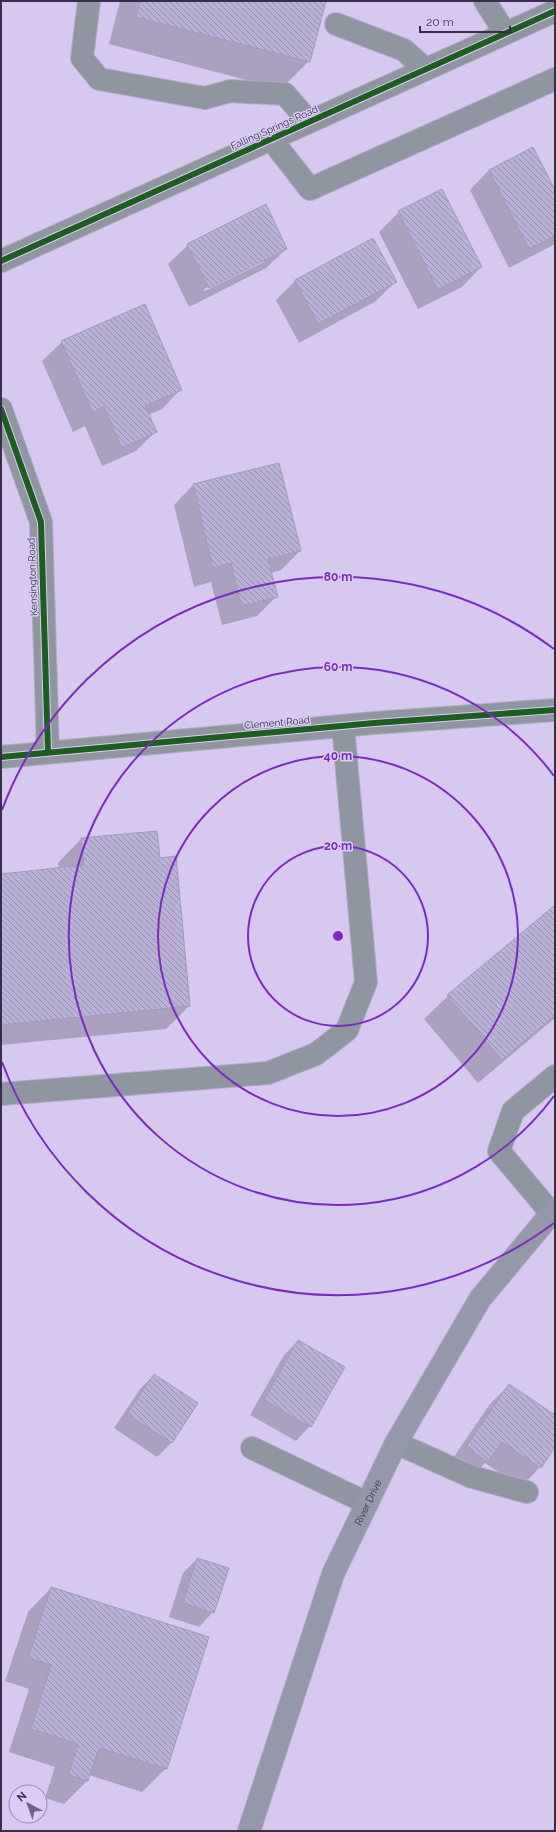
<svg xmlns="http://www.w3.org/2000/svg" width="556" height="1832" font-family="Raleway,sans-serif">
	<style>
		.shadow { fill: #0003; fill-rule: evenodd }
		.building { fill: url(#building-back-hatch); stroke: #a19bb8 }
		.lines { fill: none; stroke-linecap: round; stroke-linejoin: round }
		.minor-casing { stroke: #b4a9c7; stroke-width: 24 }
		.major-casing { stroke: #b4a9c7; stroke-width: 24 }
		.minor { stroke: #90969f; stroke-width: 22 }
		.major { stroke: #9598a8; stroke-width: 22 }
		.cycleway-casing { stroke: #daccf6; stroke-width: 8 }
		.cycleway { stroke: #1b5e20; stroke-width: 6 }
		.ring { fill: none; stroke: #7b2cbf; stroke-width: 2 }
		.labels { text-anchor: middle; stroke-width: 3; stroke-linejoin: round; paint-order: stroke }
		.street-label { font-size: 10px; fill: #382e49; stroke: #daccf6 }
		.centre { fill: #7b2cbf; stroke: #daccf6; stroke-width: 2 }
		.ring-label { font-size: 12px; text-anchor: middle; font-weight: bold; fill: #7b2cbf; stroke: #daccf6; stroke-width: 3; stroke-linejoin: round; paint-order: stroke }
	</style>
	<defs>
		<pattern id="building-back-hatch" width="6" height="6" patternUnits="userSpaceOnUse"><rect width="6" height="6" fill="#b9b2d6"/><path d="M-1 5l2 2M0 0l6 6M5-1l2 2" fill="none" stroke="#9791b0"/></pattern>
	</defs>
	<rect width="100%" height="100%" fill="#d6c8ee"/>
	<g class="shadow">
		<polygon points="120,1 325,1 309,61 281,89 109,44"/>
		<polygon points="533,148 555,193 555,244 509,268 470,190 489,170"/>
		<polygon points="399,212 481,267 462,287 418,309 379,232"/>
		<path d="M188,245L286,249L266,268L189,307L168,264ZM264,259V262L205,291L204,289Z"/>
		<polygon points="295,281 395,282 376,301 299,343 276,300"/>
		<polygon points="62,342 181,389 162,409 148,415 155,432 136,451 102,466 85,426 73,432 42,361"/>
		<polygon points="278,464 300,551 281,570 271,573 277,596 257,616 222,625 211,582 194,587 174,505 193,485"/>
		<polygon points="81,839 159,859 189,1006 166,1029 1,1045 1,875 59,869 58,863"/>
		<polygon points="555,907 555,1018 478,1083 424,1019 448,996"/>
		<polygon points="298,1341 310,1426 296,1441 250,1415 284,1355"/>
		<polygon points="154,1375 197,1404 171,1443 157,1457 114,1428 140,1389"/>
		<polygon points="509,1385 555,1416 555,1446 540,1467 521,1487 485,1463 467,1481 447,1467 490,1404"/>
		<polygon points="197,1559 213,1612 199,1627 169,1617 183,1573"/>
		<polygon points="51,1588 166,1768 142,1792 89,1775 87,1781 64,1804 45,1798 55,1767 9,1752 29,1689 5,1681 28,1612"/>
	</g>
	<g class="building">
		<polygon points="140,1 326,1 310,62 136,17"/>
		<polygon points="533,147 555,190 555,236 529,249 489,170"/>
		<polygon points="442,189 482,267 438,290 398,211"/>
		<polygon points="266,204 287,249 209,288 187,244"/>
		<polygon points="373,238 397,282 318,324 295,280"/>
		<polygon points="145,304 182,390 145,406 157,432 122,448 104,407 93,413 61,341"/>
		<polygon points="279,463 301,551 268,559 278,597 241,606 231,563 213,568 193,484"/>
		<polygon points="157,831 160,858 176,856 190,1006 1,1025 1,874 84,865 81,838"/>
		<polygon points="555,905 555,1015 502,1060 447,995"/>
		<polygon points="298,1340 345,1367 311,1427 264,1400"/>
		<polygon points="154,1374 198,1403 172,1443 127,1414"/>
		<polygon points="509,1384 555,1415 555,1447 541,1468 502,1442 488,1462 466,1447"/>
		<polygon points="197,1558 229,1568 214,1613 183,1603"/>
		<polygon points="51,1587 209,1637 167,1769 99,1748 88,1781 68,1775 78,1744 31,1729 51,1665 28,1658"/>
	</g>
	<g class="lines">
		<defs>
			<g id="minor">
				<polyline points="89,1 82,58 99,79 205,98 230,91 285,94 309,122"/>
				<polyline points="485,1 505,33"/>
				<polyline points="336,24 404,50 425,69"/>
				<polyline points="271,139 310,189 555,79"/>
				<polyline points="1,261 555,11"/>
				<polyline points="1,409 41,522 48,752"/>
				<polyline points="1,757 374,723 555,710"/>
				<polyline points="1,1094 268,1073 316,1054 347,1030 366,982 343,726"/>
				<polyline points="551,1213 499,1151 513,1111 555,1076"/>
				<polyline points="396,1443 472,1477 527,1492"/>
				<polyline points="252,1448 367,1503"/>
			</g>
			<g id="major">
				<path id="s1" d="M249,1831L333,1574L396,1443L480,1299L555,1209"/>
			</g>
		</defs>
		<use href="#minor" class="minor-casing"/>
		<use href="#major" class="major-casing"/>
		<use href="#minor" class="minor"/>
		<use href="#major" class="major"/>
		<defs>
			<g id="cycleway">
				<polyline points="1,261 555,11"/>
				<polyline points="1,409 41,522 48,752"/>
				<polyline points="1,757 374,723 555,710"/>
			</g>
		</defs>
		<use href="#cycleway" class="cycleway-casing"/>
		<use href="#cycleway" class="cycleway"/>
	</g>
	<g class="ring">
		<circle cx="338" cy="936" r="90"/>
		<circle cx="338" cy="936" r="180"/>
		<path d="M554 1096A269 269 0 1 1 554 776"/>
		<path d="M554 1223A359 359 0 0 1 2 1062M2 810A359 359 0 0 1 554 649"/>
	</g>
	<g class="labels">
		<g class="street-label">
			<text transform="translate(274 127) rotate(-24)" y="4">Falling Springs Road</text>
			<text transform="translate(32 577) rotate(-92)" y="4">Kensington Road</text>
			<text transform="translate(277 722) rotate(-5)" y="4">Clement Road</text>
			<text dy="4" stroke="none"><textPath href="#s1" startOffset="350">River Drive</textPath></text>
		</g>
	</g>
	<circle cx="338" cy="936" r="6" class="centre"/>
	<g class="ring-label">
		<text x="338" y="581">80 m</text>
		<text x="338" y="671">60 m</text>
		<text x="338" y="760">40 m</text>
		<text x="338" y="850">20 m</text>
	</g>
	<rect width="556" height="1832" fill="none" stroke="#382e49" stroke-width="4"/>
	<g transform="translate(28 1804) rotate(319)"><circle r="19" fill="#daccf6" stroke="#998db1"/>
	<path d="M0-3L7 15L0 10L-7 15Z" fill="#6f6483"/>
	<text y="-6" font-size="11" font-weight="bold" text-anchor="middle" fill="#382e49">N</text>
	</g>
	<path d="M420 26v6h90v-6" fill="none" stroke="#382e49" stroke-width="2"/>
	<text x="426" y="26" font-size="12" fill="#382e49" stroke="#daccf6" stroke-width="3" paint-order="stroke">20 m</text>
</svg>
